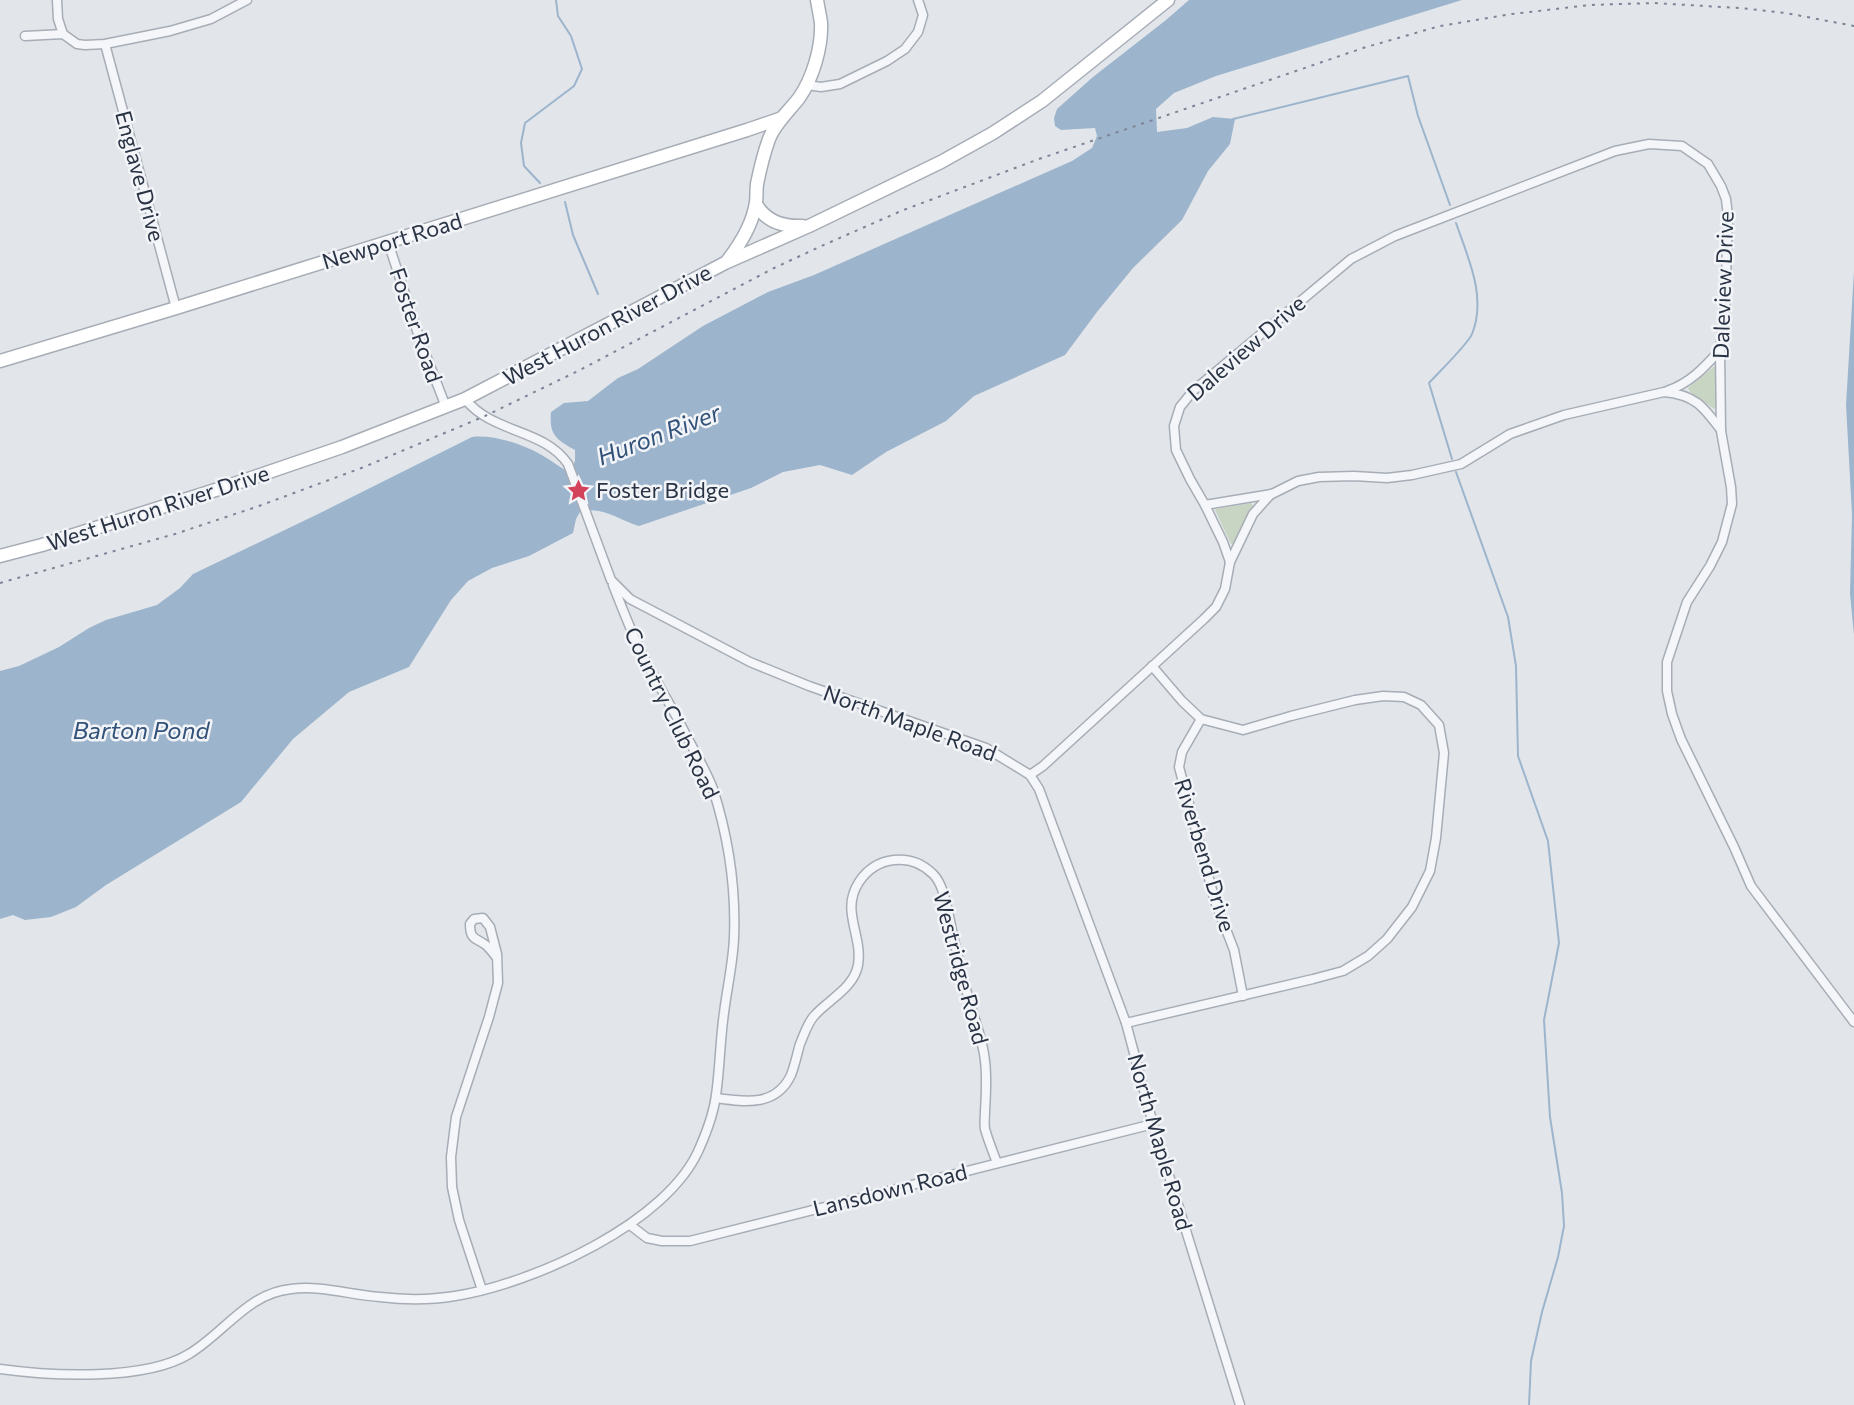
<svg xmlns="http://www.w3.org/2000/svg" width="1854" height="1405" font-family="Commissioner,sans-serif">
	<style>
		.green { fill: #c8d5c3 }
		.water { fill: #9cb4cc }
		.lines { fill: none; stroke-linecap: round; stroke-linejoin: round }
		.stream { stroke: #9cb4cc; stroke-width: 2 }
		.street-casing { stroke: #a7adb6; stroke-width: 11 }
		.secondary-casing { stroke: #a7adb6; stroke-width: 15 }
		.street { stroke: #f5f6f9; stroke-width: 8 }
		.secondary { stroke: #fff; stroke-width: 12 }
		.rail { stroke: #7b8595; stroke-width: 2; stroke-dasharray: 3 6; stroke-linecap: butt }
		.labels { text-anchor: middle; stroke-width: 5; stroke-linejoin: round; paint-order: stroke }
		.street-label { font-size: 22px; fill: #293344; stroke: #f2f4f8 }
		.poi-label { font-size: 22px; fill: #293344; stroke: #f2f4f8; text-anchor: start }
		.water-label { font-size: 24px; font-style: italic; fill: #325279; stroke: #f2f4f8 }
	</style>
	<rect width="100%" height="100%" fill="#e2e6eb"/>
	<g class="green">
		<polygon points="1717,364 1716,407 1714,409 1690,392 1688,388"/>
		<polygon points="1251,503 1254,507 1243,524 1233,544 1231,544 1215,510 1216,509"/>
	</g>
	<g class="water">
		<path d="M1189,0H1462L1216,76L1174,93L1156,109L1157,132L1187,128L1213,117L1235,119L1230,144L1208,171L1182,220L1133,268L1097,312L1065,355L974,396L946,421L886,452L852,475L820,465L783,472L751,488L639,526C619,520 601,505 580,512L576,519L573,533L529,556L492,568L468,581L451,600L409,667L349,692L293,739L241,802L106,885L76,907L51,917L25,920L13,915L0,919V671L19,666L59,647L89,628L106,620L157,605L180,588L193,574L316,515L472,437C493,434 527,445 545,457C552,461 558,466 565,470L573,467L575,460V450C556,439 549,435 551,412L564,403L588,401L618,378L638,369L703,326L768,292L814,275L1072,161L1092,148L1097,136L1095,128L1061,130L1055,126L1054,118L1057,109L1093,77L1166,20Z"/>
		<polygon points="1854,271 1854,635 1850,594 1852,514 1846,405"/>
	</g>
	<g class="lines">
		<g class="stream">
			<polyline points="1233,119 1408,76 1418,116 1450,205"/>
			<polyline points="540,183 524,166 521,143 525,123 574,86 582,69 571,36 558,16 556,0"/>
			<polyline points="565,202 573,235 598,294"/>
			<path d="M1452,459L1429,383C1438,373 1468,344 1472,334C1487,297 1468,258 1456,223"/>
			<polyline points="1456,472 1508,617 1516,666 1518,756 1548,841 1559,943 1544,1020 1550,1117 1562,1193 1564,1226 1558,1257 1542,1312 1531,1361 1529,1405"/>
		</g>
		<defs>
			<g id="street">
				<polyline points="57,0 58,19 63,34"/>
				<polyline points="25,36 63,34 77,44 85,45 105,44 170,31 211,19 247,0"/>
				<polyline points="105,44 176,308"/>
				<polyline points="807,85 821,87 840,84 887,61 905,49 918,32 923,15 918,0"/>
				<polyline points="388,242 420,340 446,407"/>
				<path d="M1667,391C1690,383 1704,368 1720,350"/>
				<path d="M465,399C493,434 543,428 568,464L611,580L630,599L750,662L809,686L986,748L1030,775L1039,789L1126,1023L1153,1124L1240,1405"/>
				<path d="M1205,505L1272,494L1298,481L1319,477L1354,476L1387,478L1412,475L1461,464L1510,434L1564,415L1664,392C1695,395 1703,406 1721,430"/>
				<polyline points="1230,562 1253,514 1271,494"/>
				<polyline points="1201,719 1182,752 1179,767 1215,901 1234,950 1243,996"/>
				<polyline points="1030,775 1043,766 1204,619 1216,607 1225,589 1230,562 1223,542 1205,505 1190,479 1176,450 1174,426 1180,407 1193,391 1351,259 1395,236 1615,151 1649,144 1682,146 1708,164 1721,186 1726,199 1728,216 1725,310 1720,350 1721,431 1731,487 1732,504 1722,542 1710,566 1687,602 1667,662 1667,691 1672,714 1681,739 1734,847 1751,886 1854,1022"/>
				<polyline points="1126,1023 1313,979 1343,971 1368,956 1387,939 1412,907 1430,871 1436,838 1444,753 1439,725 1421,705 1404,697 1383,696 1355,700 1291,716 1243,730 1201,719 1182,701 1152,666"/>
				<path d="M716,1098C745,1102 776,1107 791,1075C795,1065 797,1054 800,1044C804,1035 807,1024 814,1016C828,1000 854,988 858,965C863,935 840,911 859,882C876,856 911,852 933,874C943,884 946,903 949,916C955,946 962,975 970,1004C976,1023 983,1041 985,1061C987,1077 986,1095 985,1111C985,1117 984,1123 985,1129C988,1140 993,1152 997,1163"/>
				<polyline points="630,1225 647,1238 662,1241 690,1241 1153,1124"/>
				<path d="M482,1290L459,1220L452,1187L451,1157L456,1117L489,1017L498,983L497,954L490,927L483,918L474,919L470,924C470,941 476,937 487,946C491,950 494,954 497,958"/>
				<path d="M0,1369C51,1376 145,1381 189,1354C224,1333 248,1293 291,1289C322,1285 350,1295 380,1297C405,1300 431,1300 455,1296C532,1284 669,1223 700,1147C707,1131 714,1112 716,1095C720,1068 720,1040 724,1013C727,988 733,963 734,938C736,888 728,836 713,789C706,770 694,751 685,733C670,703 651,674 637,643C628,624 621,605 613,585"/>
			</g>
			<g id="secondary">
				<path d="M756,204C766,222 783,227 803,226"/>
				<path d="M728,260C741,243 753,224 756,202C757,196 756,190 757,184C760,169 764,153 769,139C775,123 789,111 799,98C813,78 822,47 821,23C820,15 818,7 817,0"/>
				<polyline points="0,361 176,308 747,130 782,118"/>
				<polyline points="0,556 42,545 225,487 342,447 465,399 725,263 809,226 941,162 993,133 1042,101 1168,0"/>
			</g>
		</defs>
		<use href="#street" class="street-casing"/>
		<use href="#secondary" class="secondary-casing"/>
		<use href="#street" class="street"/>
		<use href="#secondary" class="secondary"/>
		<polyline class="rail" points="0,583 175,534 259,506 364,467 485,416 580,370 774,268 826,244 901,211 1039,159 1363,48 1440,26 1512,14 1590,5 1653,3 1740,8 1786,13 1854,26"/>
	</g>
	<defs>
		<symbol id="sight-bare" viewBox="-9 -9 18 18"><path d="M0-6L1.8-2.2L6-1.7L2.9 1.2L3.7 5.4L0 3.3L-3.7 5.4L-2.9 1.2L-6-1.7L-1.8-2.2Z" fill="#d3445a" stroke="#f2f4f8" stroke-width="2.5" paint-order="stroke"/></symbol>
	</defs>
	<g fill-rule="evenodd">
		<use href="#sight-bare" x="562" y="474" width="33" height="33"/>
	</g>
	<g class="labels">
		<g class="street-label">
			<text transform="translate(140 176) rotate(75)" y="8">Englave Drive</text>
			<text transform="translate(392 241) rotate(-17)" y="8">Newport Road</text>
			<text transform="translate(1723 285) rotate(-88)" y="8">Daleview Drive</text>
			<text transform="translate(416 325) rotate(71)" y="8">Foster Road</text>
			<text transform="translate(607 325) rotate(-28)" y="8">West Huron River Drive</text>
			<text transform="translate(1246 348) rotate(-41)" y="8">Daleview Drive</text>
			<text transform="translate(158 508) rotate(-18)" y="8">West Huron River Drive</text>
			<text transform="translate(672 713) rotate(64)" y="8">Country Club Road</text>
			<text transform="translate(910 723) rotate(20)" y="8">North Maple Road</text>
			<text transform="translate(1205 855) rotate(73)" y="8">Riverbend Drive</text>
			<text transform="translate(961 968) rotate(75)" y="8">Westridge Road</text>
			<text transform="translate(1160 1142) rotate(74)" y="8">North Maple Road</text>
			<text transform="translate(890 1190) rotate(-14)" y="8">Lansdown Road</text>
		</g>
		<g class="poi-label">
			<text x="596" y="498">Foster Bridge</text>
		</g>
		<g class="water-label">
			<text transform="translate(659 435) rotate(-21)" y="8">Huron River</text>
			<text x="141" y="739">Barton Pond</text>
		</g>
	</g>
</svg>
